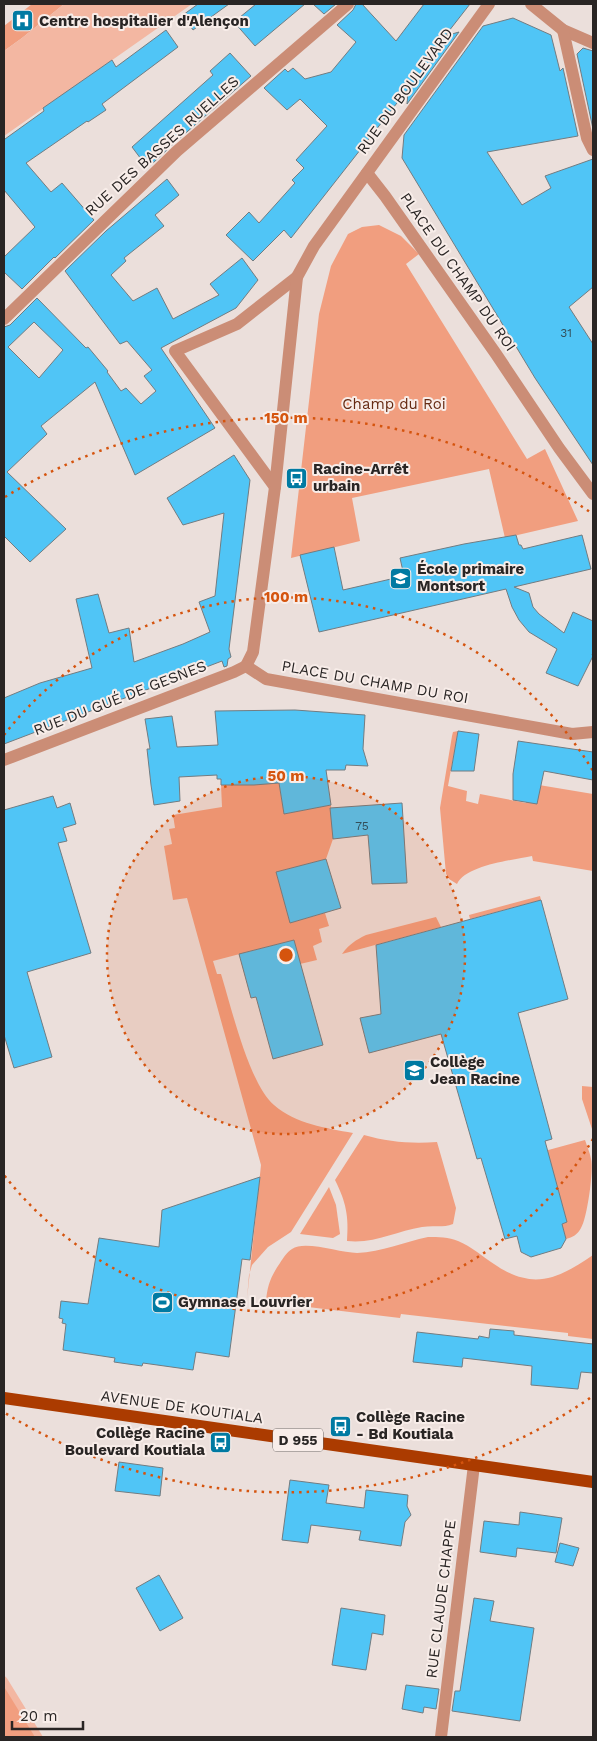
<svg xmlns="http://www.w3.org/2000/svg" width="597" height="1741" font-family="'Work Sans',sans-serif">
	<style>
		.green { fill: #f19e7f }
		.water { fill: #f3b7a2 }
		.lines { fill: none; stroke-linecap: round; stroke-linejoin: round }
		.stream { stroke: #f3b7a2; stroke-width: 7 }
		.building { fill: #50c5f6; stroke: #727c81; fill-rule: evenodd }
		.minor { stroke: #cb8d76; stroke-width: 12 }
		.major { stroke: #ab3b00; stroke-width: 12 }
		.ring { fill: none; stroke: #d5540e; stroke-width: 2.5; stroke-dasharray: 2.5 5 }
		.labels { text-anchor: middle; stroke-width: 4; stroke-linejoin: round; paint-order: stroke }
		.number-label { font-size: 12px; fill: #334d58 }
		.shield { fill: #f8ede9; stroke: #67615f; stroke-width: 1 }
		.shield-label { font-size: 14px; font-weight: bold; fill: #292524 }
		.poi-label { font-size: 15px; font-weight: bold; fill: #292524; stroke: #f8ede9; text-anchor: start }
		.street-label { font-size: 15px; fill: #292524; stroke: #f8ede9 }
		.park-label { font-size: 15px; fill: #662a12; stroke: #f8ede9 }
		.centre { fill: #d5540e; stroke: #f8ede9; stroke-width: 2.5 }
		.ring-label { font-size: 15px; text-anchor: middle; font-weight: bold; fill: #d5540e; stroke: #f8ede9; stroke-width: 4; stroke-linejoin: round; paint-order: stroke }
	</style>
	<rect width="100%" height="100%" fill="#ebdfdb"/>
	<g class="green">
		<polygon points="32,4 64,4 22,38 4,51 4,26"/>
		<polygon points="379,225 401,236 419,254 406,264 527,459 545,449 578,521 505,538 489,469 352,498 360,541 291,558 319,314 331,266 348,234 362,227"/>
		<path d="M458,731L448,786L467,791L466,801L478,804L480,794L526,803L527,783L593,794V871L533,861L532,856C513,860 466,865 457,884L449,879L446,874L440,808L452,736L453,732Z"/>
		<path d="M279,783L284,814L331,805L333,839L326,859L276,872L290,923L325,913L329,926L319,929L322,942L313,946L317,960L300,964L294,940L213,961L217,974H221C231,1006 249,1084 274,1105C296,1124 326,1128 353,1133L291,1232L268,1247L252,1265L249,1275L247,1299L261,1165L187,898L173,900L164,846L172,844L169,829L175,828L173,815L222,807L221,785Z"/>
		<polygon points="540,896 541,900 470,919 469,915"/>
		<path d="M436,917L441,927L342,954C349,944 356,940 366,935Z"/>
		<polygon points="582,1086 593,1087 593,1132 582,1099"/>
		<path d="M364,1135C388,1142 412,1144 437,1142L456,1208L453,1224C443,1228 433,1225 422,1227C396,1231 375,1244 347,1241C349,1216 346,1202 335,1180Z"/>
		<path d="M585,1140C587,1146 590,1153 591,1159C594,1170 587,1219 581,1228C577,1235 573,1237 566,1239L562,1224L567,1222L548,1154L530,1155Z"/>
		<polygon points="329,1187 336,1205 340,1234 333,1238 300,1234"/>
		<path d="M428,1237C438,1237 449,1237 458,1241C471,1246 483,1257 494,1264C533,1291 558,1279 593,1255V1339L568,1336V1333L401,1314L400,1318L266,1302C267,1286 271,1276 280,1263C283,1258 287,1252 292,1249C305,1240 340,1253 357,1253C382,1252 404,1242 428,1237Z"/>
		<polygon points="4,1680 39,1737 4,1737"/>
	</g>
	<polygon class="water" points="64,4 192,4 4,136 4,51 22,38"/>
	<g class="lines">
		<polyline class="stream" points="4,1680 39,1737"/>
	</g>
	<g class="building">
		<polygon points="198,4 229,4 193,30 183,15"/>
		<polygon points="256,4 305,4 255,46 234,22"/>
		<polygon points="313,4 336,4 324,14"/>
		<polygon points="356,4 362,4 396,41 424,4 470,4 445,36 459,32 407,104 408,89 291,238 284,230 253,261 226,235 249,212 259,223 295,183 292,180 304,168 296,160 327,126 300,99 287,110 264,88 285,69 288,72 293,68 305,79 331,72 356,42 337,25 353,10"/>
		<polygon points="513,18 551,35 560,71 563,68 578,136 487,152 522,205 551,188 545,176 593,159 593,287 569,307 593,344 593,465 535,378 402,158 404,135 483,26"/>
		<polygon points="166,30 178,47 102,104 106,110 88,122 87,121 26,163 51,192 62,183 94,220 55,258 54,257 22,289 4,272 4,257 35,227 4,190 4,138 5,139 44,111 43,108 112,60 116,67"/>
		<polygon points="583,48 593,51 593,129 577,54"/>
		<polygon points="230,53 251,76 172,145 153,163 144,163 132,147 213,75 210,71"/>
		<path d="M167,179L179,195L155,215L164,226L124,258L126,261L111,275L133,301L157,288L173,319L219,295L210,284L242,258L258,280L236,308L161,348L215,428L135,475L95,382L41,426L47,434L7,472L66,529L30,562L4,536V327L10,325L37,298L86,348L88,347L108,371L107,372L121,391L126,388L141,404L156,391L144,376L152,370L127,341L120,344L65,271L106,231ZM34,322L63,350L39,378L8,347Z"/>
		<polygon points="234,455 250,480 229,649 231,657 228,659 227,666 224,667 222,661 4,744 4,698 40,683 92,668 76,599 98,594 109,633 129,628 134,662 183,644 210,632 199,602 215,596 224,513 183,525 167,498"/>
		<polygon points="516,535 519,545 521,545 523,549 582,535 591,569 514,587 529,593 533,607 539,614 564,633 573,612 593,621 593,652 592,655 593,656 578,686 546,673 557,649 529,632 519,620 512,607 506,589 319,632 300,555 334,547 343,590 404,576 400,558 464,544"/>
		<polygon points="295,710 365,715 363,749 368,766 346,765 345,770 326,770 331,805 284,814 279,783 254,785 221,785 221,779 217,779 217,775 179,777 180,801 154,805 151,785 147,749 150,749 145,719 172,716 177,747 218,745 215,711"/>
		<polygon points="458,731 479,734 474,771 451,771"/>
		<polygon points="518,741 593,752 593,780 544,771 537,804 513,800 513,774"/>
		<polygon points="53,796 57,808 70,803 76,824 63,828 67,841 58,843 91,953 27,972 52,1057 14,1068 4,1035 4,810"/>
		<polygon points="402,803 407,883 372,884 368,835 333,839 330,808"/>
		<polygon points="326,859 341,908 290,923 276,872"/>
		<polygon points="541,900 568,999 518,1013 552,1139 545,1141 567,1222 562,1224 566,1239 561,1248 531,1257 521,1252 517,1236 505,1239 481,1158 477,1159 441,1034 369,1053 360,1018 381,1014 376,945"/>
		<polygon points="294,940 323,1045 273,1059 256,997 251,998 239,954"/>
		<polygon points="260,1177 250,1260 242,1259 229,1357 196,1352 193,1370 143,1363 142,1366 114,1362 115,1358 63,1350 66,1324 62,1323 63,1319 59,1318 61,1301 88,1304 99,1238 159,1247 162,1210"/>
		<polygon points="490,1329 514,1331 514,1335 593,1344 593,1373 581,1372 578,1389 531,1385 532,1366 463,1358 462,1367 413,1362 417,1332 478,1339 479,1336 489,1338"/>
		<polygon points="119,1462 163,1468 160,1496 115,1491"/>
		<polygon points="290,1480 329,1485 326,1503 364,1508 366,1490 408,1495 407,1506 411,1515 405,1522 401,1546 359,1540 361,1531 311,1525 308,1543 282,1540"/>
		<polygon points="520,1512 562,1518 556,1553 517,1548 516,1557 480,1552 484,1521 519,1525"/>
		<polygon points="560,1543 579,1548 573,1566 555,1562"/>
		<polygon points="159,1575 183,1618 160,1631 136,1588"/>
		<polygon points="474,1598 494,1601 490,1621 534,1628 520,1721 452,1711 455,1691 460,1691"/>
		<polygon points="341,1608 385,1615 383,1635 372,1633 366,1670 332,1665"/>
		<polygon points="406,1685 439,1689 436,1709 424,1707 423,1713 402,1709"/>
	</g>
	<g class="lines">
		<g class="minor">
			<polyline points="531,4 563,30 593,43"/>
			<polyline points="563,30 587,138 593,150"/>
			<polyline points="367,173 385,196 496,354 559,448 593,494"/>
			<polyline points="4,319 177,151 348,4"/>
			<polyline points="275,487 175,351 237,324 297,277"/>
			<polyline points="246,666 253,652 275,487 297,277 314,246 489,4"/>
			<polyline points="246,666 266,679 572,734 593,732"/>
			<polyline points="4,760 234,672 246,666"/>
			<polyline points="441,1737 474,1465"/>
		</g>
		<polyline class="major" points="4,1398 593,1482"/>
	</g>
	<circle cx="286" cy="955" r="179" fill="#d5540e" fill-opacity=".12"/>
	<g class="ring">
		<circle cx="286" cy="955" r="179"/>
		<path d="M593 1139A358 358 0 0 1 4 1175M4 735A358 358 0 0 1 593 771"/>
		<path d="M590 1398A537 537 0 0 1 5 1413M5 497A537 537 0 0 1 590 512"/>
	</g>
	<defs>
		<symbol id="hospital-square" viewBox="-11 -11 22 22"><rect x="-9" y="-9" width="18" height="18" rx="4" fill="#007aa2" stroke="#f8ede9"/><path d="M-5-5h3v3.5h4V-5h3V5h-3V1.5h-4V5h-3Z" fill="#fff"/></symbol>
		<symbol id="bus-square" viewBox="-11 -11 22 22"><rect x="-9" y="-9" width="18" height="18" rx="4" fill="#007aa2" stroke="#f8ede9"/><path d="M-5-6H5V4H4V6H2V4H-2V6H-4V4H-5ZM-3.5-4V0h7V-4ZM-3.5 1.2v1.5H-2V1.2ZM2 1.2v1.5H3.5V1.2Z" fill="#fff"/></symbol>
		<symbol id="school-square" viewBox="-11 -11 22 22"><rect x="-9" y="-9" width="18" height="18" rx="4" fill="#007aa2" stroke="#f8ede9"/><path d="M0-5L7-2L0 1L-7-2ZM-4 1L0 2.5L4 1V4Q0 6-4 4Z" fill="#fff"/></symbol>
		<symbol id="stadium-square" viewBox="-11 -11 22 22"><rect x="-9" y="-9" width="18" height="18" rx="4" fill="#007aa2" stroke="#f8ede9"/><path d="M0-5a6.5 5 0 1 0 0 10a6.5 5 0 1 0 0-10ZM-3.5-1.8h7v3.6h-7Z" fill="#fff"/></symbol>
	</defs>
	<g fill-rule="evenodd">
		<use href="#hospital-square" x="10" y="8" width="25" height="25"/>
		<use href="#bus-square" x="284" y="466" width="25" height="25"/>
		<use href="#school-square" x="388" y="566" width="25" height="25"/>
		<use href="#school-square" x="402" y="1058" width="25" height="25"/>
		<use href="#stadium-square" x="150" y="1290" width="25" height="25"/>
		<use href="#bus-square" x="328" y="1414" width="25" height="25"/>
		<use href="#bus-square" x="208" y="1430" width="25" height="25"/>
	</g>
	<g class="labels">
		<g class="number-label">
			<text x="566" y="337">31</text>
			<text x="362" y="830">75</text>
		</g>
		<rect class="shield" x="273" y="1428.5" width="50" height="23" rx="4"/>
		<g class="shield-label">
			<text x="298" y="1445">D 955</text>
		</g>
		<g class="poi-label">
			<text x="39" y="26">Centre hospitalier d'Alençon</text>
			<text x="313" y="474">Racine-Arrêt<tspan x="313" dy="17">urbain</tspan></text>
			<text x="417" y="574">École primaire<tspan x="417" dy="17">Montsort</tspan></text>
			<text x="430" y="1067">Collège<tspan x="430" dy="17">Jean Racine</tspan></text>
			<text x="178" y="1307">Gymnase Louvrier</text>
			<text x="356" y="1422">Collège Racine<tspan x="356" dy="17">- Bd Koutiala</tspan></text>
			<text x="205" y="1438" text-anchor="end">Collège Racine<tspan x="205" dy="17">Boulevard Koutiala</tspan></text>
		</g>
		<g class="street-label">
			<text transform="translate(405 91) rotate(-54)" y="5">RUE DU BOULEVARD</text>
			<text transform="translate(162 146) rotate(-42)" y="5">RUE DES BASSES RUELLES</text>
			<text transform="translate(458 272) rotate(55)" y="5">PLACE DU CHAMP DU ROI</text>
			<text transform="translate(375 682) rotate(10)" y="5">PLACE DU CHAMP DU ROI</text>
			<text transform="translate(120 698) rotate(-21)" y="5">RUE DU GUÉ DE GESNES</text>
			<text transform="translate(182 1407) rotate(8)" y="5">AVENUE DE KOUTIALA</text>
			<text transform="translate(441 1599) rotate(-83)" y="5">RUE CLAUDE CHAPPE</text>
		</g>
		<g class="park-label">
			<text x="394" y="409">Champ du Roi</text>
		</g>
	</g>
	<circle cx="286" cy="955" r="8" class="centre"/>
	<g class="ring-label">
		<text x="286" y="423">150 m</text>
		<text x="286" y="602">100 m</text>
		<text x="286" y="781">50 m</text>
	</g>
	<rect width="597" height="1741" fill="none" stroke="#292524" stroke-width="10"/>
	<path d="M12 1721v8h71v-8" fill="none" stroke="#292524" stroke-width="2.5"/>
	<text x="20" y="1721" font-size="15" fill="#292524" stroke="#f8ede9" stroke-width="4" paint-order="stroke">20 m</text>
</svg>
